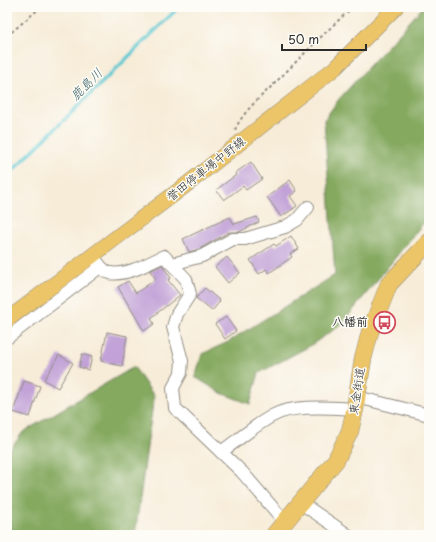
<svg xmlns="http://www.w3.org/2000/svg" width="436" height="542" font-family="'Playpen Sans','Klee One',sans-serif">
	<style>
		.forest { fill: #84a95e; stroke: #586a44 }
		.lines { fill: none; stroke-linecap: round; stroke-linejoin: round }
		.stream { stroke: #5cc9d3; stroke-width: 3.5 }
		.building { fill: #c1a1d7 }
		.minor-casing { stroke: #918c82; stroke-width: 14 }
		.major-casing { stroke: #918c82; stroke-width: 16 }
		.highway-casing { stroke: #918c82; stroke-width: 18 }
		.path { stroke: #918c82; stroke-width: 2; stroke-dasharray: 3 3; stroke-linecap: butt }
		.minor { stroke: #fff; stroke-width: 12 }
		.major { stroke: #ecc569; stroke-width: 15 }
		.highway { stroke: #ecc569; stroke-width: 17 }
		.labels { text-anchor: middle; stroke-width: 3; stroke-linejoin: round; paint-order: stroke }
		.street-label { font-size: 12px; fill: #2b2b2b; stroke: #fdfcf7 }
		.poi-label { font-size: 12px; font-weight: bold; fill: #2b2b2b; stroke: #fdfcf7; text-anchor: end }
		.water-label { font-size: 13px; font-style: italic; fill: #3c6266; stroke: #fdfcf7 }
	</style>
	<rect width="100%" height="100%" fill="#fdfcf7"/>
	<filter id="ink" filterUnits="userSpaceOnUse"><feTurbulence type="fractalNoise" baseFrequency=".025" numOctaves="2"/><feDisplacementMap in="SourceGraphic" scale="8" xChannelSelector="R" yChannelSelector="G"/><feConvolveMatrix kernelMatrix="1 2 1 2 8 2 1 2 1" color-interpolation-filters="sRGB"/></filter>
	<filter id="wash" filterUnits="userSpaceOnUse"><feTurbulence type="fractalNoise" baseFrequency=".012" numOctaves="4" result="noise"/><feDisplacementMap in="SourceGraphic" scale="16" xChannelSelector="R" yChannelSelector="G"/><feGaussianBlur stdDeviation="0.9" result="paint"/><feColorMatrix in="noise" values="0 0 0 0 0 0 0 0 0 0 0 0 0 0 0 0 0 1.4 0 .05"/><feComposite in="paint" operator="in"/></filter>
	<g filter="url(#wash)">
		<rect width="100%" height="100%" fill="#f7ecd8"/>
		<g class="forest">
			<polygon points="423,7 429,7 429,216 341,325 308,347 259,373 250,404 221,393 195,377 202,354 228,342 335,275 324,120 339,99"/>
			<polygon points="134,367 154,396 135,535 79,535 74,532 72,535 7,535 7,454 23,432"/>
		</g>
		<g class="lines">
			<polyline class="stream" points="7,176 179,7"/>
		</g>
		<g id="blocks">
			<g class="building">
				<polygon points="251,162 262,179 246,190 243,186 224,200 216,190 236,175 235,173"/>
				<polygon points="290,180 297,191 290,196 297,206 281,217 267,197"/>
				<polygon points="230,217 234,224 257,217 259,222 239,232 229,232 199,249 189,252 183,239"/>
				<polygon points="291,236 299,249 290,254 292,257 269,273 266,269 259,274 250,260 274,244 276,246"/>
				<polygon points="227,257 240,273 228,283 215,267"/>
				<polygon points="162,265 171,278 168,280 180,295 151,318 154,324 144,331 118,287 128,281 136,293 156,279 150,271"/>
				<polygon points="205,288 220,301 212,311 196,298"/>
				<polygon points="226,317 236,331 225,339 215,324"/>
				<polygon points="107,332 127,336 122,366 101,361"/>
				<polygon points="82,354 92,357 89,370 79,367"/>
				<polygon points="59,355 73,363 58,388 44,380"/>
				<polygon points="24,381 40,386 30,417 13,412"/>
			</g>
		</g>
	</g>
	<g filter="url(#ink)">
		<use href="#blocks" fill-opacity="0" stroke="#918c82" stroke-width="1"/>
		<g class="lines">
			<defs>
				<g id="minor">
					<path d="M93,255C97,262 102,271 110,273C127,276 149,263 164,256L186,279L190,294L177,314L173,327L182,361L181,373L173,388L175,408L242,472L285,522"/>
					<polyline points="172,264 202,256 233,239 245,239 285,227 297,220 308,207"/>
					<polyline points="7,338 100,267"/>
					<polyline points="357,397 429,415"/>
					<path d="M221,452C238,440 254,426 272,416C292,404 333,408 355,409"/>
					<polyline points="301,503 348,535"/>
				</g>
				<polyline id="major" points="7,320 186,185 335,68 396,7"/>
				<polyline id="highway" points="274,535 336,460 350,431 355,409 363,359 370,332 389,284 429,242"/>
			</defs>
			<use href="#minor" class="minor-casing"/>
			<use href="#major" class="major-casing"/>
			<use href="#highway" class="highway-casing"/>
			<g class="path">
				<polyline points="7,36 41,7"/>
				<path d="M7,61C14,71 12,82 7,92"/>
				<path d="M235,130C243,111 261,97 275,83C301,57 326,31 353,7"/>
			</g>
			<use href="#minor" class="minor"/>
			<use href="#major" class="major"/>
			<use href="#highway" class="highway"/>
		</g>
	</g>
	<defs>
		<symbol id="bus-ring" viewBox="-11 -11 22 22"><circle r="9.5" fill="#fdfcf7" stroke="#d1495b" stroke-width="1.5"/><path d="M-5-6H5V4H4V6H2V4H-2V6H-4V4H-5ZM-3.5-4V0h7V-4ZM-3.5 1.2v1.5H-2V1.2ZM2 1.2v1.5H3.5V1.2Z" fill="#d1495b"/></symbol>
	</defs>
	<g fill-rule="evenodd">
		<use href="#bus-ring" x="372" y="310" width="25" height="25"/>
	</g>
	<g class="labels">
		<g class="street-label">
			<text transform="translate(206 169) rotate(-38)" y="4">誉田停車場中野線</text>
			<text transform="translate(357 391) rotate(-81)" y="4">東金街道</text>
		</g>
		<g class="poi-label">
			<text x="368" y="326">八幡前</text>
		</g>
		<g class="water-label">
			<text transform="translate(86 84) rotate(-45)" y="5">鹿島川</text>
		</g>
	</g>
	<rect width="436" height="542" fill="none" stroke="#fdfcf7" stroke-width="24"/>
	<path d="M282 44v6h84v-6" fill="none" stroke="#2b2b2b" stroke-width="2"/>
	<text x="288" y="44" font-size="12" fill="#2b2b2b" stroke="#fdfcf7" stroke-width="3" paint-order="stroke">50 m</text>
</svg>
